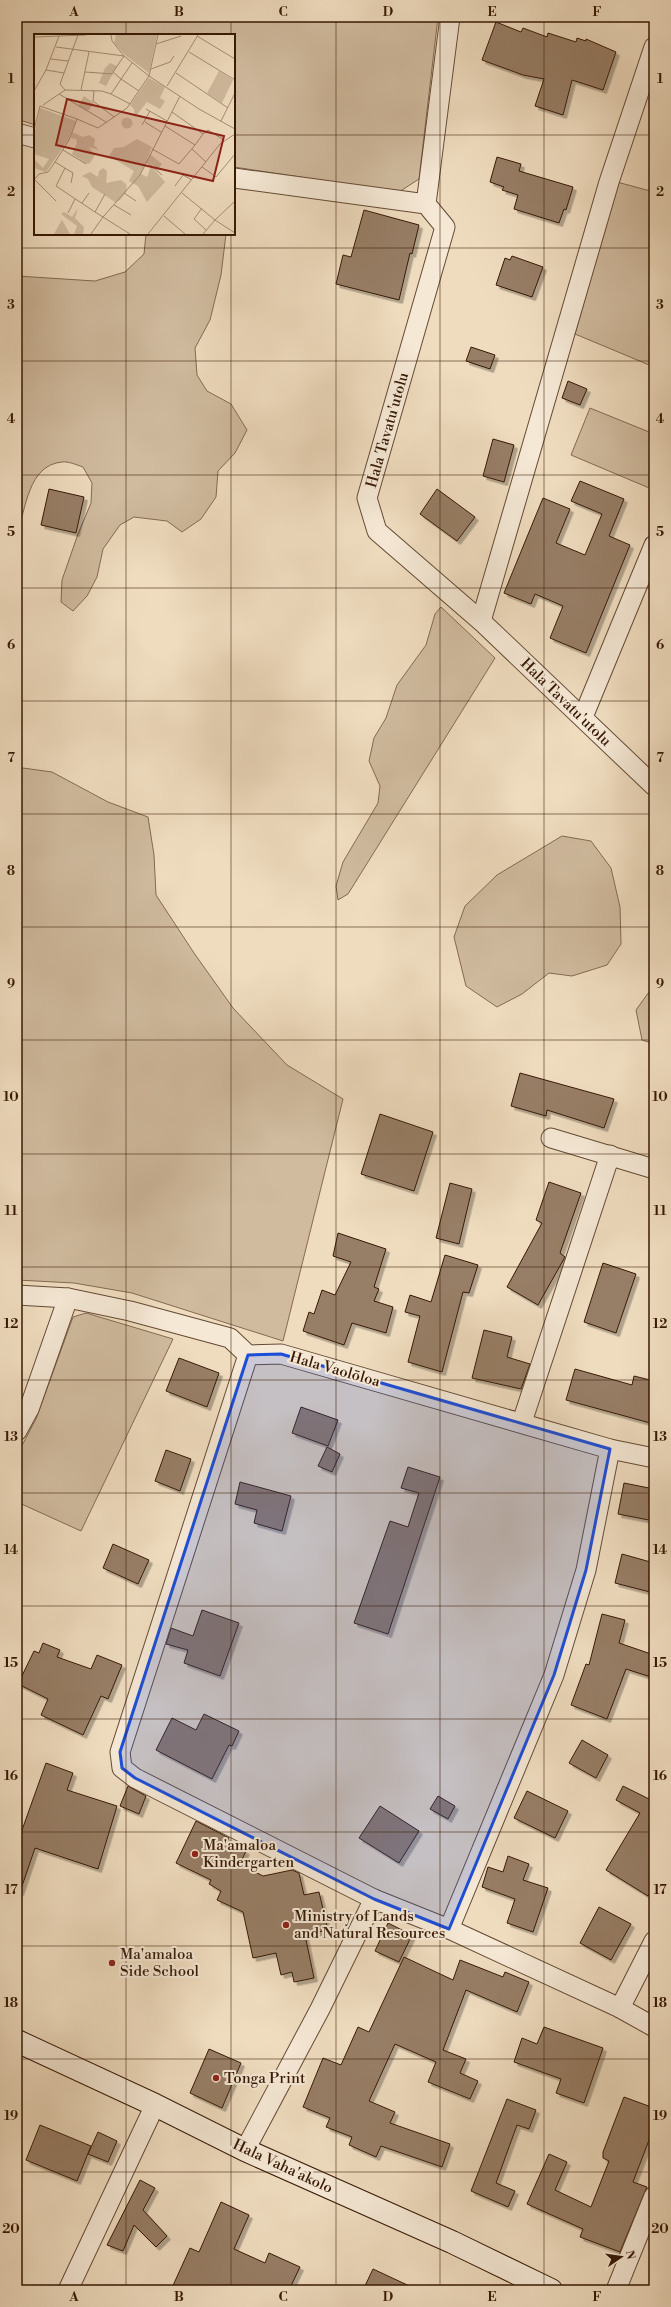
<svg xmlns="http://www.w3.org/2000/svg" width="671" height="2307" font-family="'Libre Bodoni',serif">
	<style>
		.green { fill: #d0bb9f; stroke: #846a52 }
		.building { fill: #977e66; stroke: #371905; filter: url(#shadow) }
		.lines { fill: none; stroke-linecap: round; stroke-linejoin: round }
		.minor-casing { stroke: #654a34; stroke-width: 21 }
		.secondary-casing { stroke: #371905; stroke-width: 24 }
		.minor { stroke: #f5e8d5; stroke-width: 19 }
		.secondary { stroke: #f5e8d5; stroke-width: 22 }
		.marked { fill: #1d4ed8; fill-opacity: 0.2; stroke: #1d4ed8; stroke-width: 3; stroke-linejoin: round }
		.grid { fill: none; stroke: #371905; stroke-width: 1; stroke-opacity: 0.55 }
		.poi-dot { fill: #8f2418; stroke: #f5e8d5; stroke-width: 1.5 }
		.labels { text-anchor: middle; stroke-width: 4; stroke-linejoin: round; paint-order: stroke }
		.street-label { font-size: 15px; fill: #371905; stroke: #f5e8d5 }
		.poi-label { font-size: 15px; fill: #371905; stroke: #f5e8d5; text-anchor: start }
		.inset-road { fill: none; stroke: #a58e75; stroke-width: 1 }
		.view { fill: #8f2418; fill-opacity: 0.15; stroke: #8f2418; stroke-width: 2 }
		.inset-edge { fill: none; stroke: #371905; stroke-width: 2 }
		.neatline { fill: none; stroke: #371905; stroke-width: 1.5 }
		.grid-label { font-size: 13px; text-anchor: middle; font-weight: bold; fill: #371905 }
	</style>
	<defs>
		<filter id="shadow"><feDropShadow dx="3.5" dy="3.5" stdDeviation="0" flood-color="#0004"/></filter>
	</defs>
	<rect width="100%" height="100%" fill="#efdcbf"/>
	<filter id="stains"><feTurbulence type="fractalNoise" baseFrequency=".005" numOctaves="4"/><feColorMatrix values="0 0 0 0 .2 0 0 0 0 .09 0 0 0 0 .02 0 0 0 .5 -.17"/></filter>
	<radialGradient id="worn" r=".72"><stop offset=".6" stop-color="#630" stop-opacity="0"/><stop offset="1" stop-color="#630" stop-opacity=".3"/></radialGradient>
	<g class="green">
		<polygon points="17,17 438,17 419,179 399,192 234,167 234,35 35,35 35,125 17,119"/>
		<polygon points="617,182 654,192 654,367 575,334"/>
		<path d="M146,234H226L221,275L210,320L195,348L197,375L207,391L231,404L247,430L235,453L218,471L216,497L201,519L182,532L167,521L134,517L120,525L103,549L97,577L87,596L73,611L61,602L62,580L78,534L91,503L92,483L83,467C77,465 68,461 62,462C28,465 26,509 17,534V276L95,281L125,272L144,254Z"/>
		<polygon points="590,408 654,434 654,490 571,455"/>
		<polygon points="441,607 495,658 348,894 338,900 336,886 343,862 378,803 380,786 369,761 374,738 386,718 397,685 426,645 435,614"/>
		<polygon points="23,768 52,772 108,802 148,817 154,855 156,895 194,953 233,1008 287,1065 343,1099 283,1341 132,1293 74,1283 17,1280 17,773"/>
		<polygon points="562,836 591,841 611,868 620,907 621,944 607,965 572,976 549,973 522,994 497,1007 466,986 454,937 465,906 497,875"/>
		<polygon points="654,985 654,1044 642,1040 636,1010"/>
		<polygon points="86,1313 173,1339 81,1531 17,1502 17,1455 36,1419 73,1317"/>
	</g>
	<g class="building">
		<polygon points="496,22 521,32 523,28 547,37 548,33 576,42 577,38 586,41 586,39 616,52 603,90 572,80 563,115 535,106 544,79 523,75 482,60"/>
		<polygon points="497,157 521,164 519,171 573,187 566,210 564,209 559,223 514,209 518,195 502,190 504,187 490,182"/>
		<polygon points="364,210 419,225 412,254 410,253 399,300 336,284 343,255 351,257"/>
		<polygon points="512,256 543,267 532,297 496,285 505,258 510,260"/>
		<polygon points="471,347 495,355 490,369 466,361"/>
		<polygon points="568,381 587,389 580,405 562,398"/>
		<polygon points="493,439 514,445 504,482 483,476"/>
		<polygon points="580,481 624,499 609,536 630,545 586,653 550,638 563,606 535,594 531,604 504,593 543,498 570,509 556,543 585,555 602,514 571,501"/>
		<polygon points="49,489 84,497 76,533 41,525"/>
		<polygon points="437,489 475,517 457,541 420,514"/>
		<polygon points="520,1073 614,1099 604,1128 547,1110 546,1116 511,1106"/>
		<polygon points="380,1114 433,1132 414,1191 361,1174"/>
		<polygon points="549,1182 581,1193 560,1253 565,1257 538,1305 507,1287 542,1223 536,1220"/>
		<polygon points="450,1183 472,1189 459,1244 436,1238"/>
		<polygon points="338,1233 386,1249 374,1287 379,1289 374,1301 393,1307 386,1333 352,1323 344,1345 303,1331 309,1312 314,1314 322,1290 335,1295 351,1262 333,1256"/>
		<polygon points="445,1255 478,1265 469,1293 463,1292 442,1372 408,1362 420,1316 405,1312 410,1295 431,1302"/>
		<polygon points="603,1263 636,1274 616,1333 584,1322"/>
		<polygon points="484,1330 512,1337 507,1357 530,1364 521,1389 472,1378"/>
		<polygon points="179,1358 219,1373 207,1407 166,1391"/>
		<polygon points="575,1369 632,1385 634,1376 654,1381 654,1424 566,1400"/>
		<polygon points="301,1407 338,1420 328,1446 292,1433"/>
		<polygon points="327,1447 340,1454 332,1472 318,1466"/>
		<polygon points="166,1450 191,1459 180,1491 155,1481"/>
		<polygon points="408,1467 440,1477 388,1634 354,1623 390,1521 408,1527 419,1493 401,1488"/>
		<polygon points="240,1482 291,1496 282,1531 254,1523 257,1510 235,1504"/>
		<polygon points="624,1483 654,1489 654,1521 618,1514"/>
		<polygon points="113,1544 149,1560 138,1584 103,1568"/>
		<polygon points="622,1554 654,1563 654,1593 615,1583"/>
		<polygon points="202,1610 239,1623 220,1676 184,1663 188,1650 166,1644 171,1628 193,1636"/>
		<polygon points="602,1614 625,1620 619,1643 654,1655 654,1678 626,1669 607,1719 571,1705 586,1664 589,1665"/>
		<polygon points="43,1643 60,1650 57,1657 91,1669 97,1655 122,1665 108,1699 101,1696 83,1735 41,1715 48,1699 18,1684 34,1651 39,1653"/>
		<polygon points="204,1714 239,1731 232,1746 229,1745 212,1779 156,1750 172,1718 196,1730"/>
		<polygon points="582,1740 608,1755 596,1778 569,1763"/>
		<polygon points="46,1763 73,1773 67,1790 117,1806 98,1869 35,1848 20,1892 17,1892 17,1844"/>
		<polygon points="128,1786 146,1796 139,1814 120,1806"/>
		<polygon points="623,1786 649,1799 654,1790 654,1886 648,1896 606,1870 640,1813 616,1800"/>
		<polygon points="527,1791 568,1811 555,1838 514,1818"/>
		<polygon points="438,1796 455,1806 448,1819 430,1809"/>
		<polygon points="380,1806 419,1831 399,1863 359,1838"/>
		<polygon points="196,1821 229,1838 227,1842 246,1851 240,1864 263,1876 292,1870 299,1873 304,1895 319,1892 328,1930 305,1935 314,1978 294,1982 292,1972 281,1975 276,1953 253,1958 243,1912 217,1900 221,1891 209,1884 211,1880 176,1863"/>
		<polygon points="508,1856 529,1864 523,1880 548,1888 533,1932 507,1923 515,1899 482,1887 488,1867 503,1872"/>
		<polygon points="599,1907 631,1924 611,1960 580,1943"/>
		<polygon points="388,1923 412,1935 399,1962 375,1951"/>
		<polygon points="404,1957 453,1980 460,1960 503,1977 505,1972 529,1982 517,2012 466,1990 443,2050 466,2059 460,2073 478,2081 470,2099 428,2082 436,2062 395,2044 369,2101 395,2112 390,2123 450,2144 442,2167 381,2146 376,2157 349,2145 352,2137 326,2127 330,2118 303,2107 323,2058 341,2065 358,2027 369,2032"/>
		<polygon points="544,2027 603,2048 584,2103 556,2093 561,2079 514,2062 522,2038 537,2044"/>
		<polygon points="209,2049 241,2063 222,2108 190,2093"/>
		<polygon points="624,2097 654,2108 654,2127 633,2182 647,2187 620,2252 580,2237 583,2229 527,2204 549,2154 567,2162 555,2190 591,2207 609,2161 603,2158 603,2152"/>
		<polygon points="507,2099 536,2110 529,2129 517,2125 496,2183 515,2191 508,2207 471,2191"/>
		<polygon points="40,2125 91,2146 77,2181 26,2160"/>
		<polygon points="98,2132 117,2141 108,2162 88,2154"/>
		<polygon points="140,2180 155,2188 143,2210 167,2236 156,2247 134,2225 123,2251 107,2245"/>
		<polygon points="221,2202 249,2215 234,2249 265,2263 269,2253 300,2267 289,2290 171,2290 190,2248 199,2252"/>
		<polygon points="373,2269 418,2290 363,2290"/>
	</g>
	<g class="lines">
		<defs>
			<g id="minor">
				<polyline points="17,133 35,138"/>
				<polyline points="234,178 426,204 445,227 367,498 377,531 481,621 654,786"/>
				<polyline points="426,204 450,17"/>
				<polyline points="481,621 609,182 654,47"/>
				<polyline points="583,717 654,545"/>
				<polyline points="551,1138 654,1169"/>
				<polyline points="17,1295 68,1298 130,1311 230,1338 248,1355 281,1354 610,1449 654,1458"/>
				<polyline points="248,1355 120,1752 122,1768 135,1778 374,1899 449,1929 554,1675 586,1570 610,1449"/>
				<polyline points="522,1422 610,1155"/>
				<polyline points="17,1431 29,1409 68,1298"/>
				<polyline points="449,1929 620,2008 654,1941"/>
				<polyline points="620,2008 654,2027"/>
				<polyline points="245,2150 320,2009 374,1899"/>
				<polyline points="68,2290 155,2105"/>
				<polyline points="616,2290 654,2196"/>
			</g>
			<polyline id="secondary" points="17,2041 155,2105 245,2150 452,2242 551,2290"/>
		</defs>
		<use href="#minor" class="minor-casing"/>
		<use href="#secondary" class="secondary-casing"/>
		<use href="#minor" class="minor"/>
		<use href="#secondary" class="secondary"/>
	</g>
	<path class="marked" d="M281,1354L610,1449L586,1570L554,1675L449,1929L374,1899L135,1778L122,1768L120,1752L248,1355Z"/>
	<path class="grid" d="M126,17V35M231,17V35M336,17V2290M440,17V2290M544,17V2290M17,135H35M234,135H654M126,234V2290M231,234V2290M17,248H654M17,361H654M17,475H654M17,588H654M17,701H654M17,814H654M17,927H654M17,1040H654M17,1154H654M17,1267H654M17,1380H654M17,1493H654M17,1606H654M17,1719H654M17,1832H654M17,1946H654M17,2059H654M17,2172H654"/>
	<g class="poi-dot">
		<circle cx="195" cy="1854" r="4"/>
		<circle cx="286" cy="1925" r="4"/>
		<circle cx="112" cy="1963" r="4"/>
		<circle cx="216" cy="2078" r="4"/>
	</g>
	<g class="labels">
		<g class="street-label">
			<text transform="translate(387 430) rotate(-74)" y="5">Hala Tavatu'utolu</text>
			<text transform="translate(566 702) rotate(44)" y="5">Hala Tavatu'utolu</text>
			<text transform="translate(335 1369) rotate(16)" y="5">Hala Vaolōloa</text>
			<text transform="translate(283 2166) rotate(25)" y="5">Hala Vaha'akolo</text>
		</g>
		<g class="poi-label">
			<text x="203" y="1850">Ma'amaloa<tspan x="203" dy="17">Kindergarten</tspan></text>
			<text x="294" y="1921">Ministry of Lands<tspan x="294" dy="17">and Natural Resources</tspan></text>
			<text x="120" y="1959">Ma'amaloa<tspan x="120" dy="17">Side School</tspan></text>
			<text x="224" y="2083">Tonga Print</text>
		</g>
	</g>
	<g transform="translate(34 34)">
		<rect width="201" height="201" fill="#efdcbf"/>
		<path d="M82,1H123L115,39L91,21L80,9ZM76,29L83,32L72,52L65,49L71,34ZM185,37L199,46L188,69L173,59ZM115,44L131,53L126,64L131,67L126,75L113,68L101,83L100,75L96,71ZM50,62L60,69L54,77L44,72ZM6,74L42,87L34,106L12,138L0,134V125L9,134L15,125L0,120V102ZM87.5 89a5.5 5.5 0 1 1 11 0a5.5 5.5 0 1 1-11 0ZM38,98L49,103L55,101L61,105L60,111L65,116L55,113L61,121L56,129L53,130L38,120L43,109L42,105L37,104ZM103,105L118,113L107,140L113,143L117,132L131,148L113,168L104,152L95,147L100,137L75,122L80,114L90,113ZM116,120L128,130L124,135L113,127ZM69,134L73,137L72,149L87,146L92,150L93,157L86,166L81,168L58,153L54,145L48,142L56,138L64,143L65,137ZM44,174L41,184L50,193L49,200H40L43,192L27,180L30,178L38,183ZM28,186L36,200H20L26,189Z" fill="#d0bb9f"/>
		<path class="inset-road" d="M77,1L78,7L90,22L115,42L165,75L201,95M163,2L201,25M0,3L52,1M122,10L147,2M22,13L90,22L79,38L87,45M155,18L201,46M17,25L34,27M117,35L136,28L140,22M12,36L30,39M51,38L79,40M142,39L194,74M87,45L105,57M133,52L164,1M31,56L26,50L44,1M47,56L55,18M0,57L12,36L25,2M60,57L59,67L80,83M25,60L72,88M77,60L96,70M9,71L31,56L68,57L77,60L98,29M112,75L133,87M138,78L169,100L161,111M187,87L201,59M111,88L127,98M108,91L116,77M0,96L6,72L43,85M169,100L174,96L190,106M118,115L145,130L161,111L131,92M158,115L172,128M29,116L52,130M112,127L128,141M21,128L39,139L37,149M168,133L182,143L201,120M31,134L22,152L61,178M0,145L22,167M0,146L5,140L14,138L21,128L35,106L43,85L64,94L93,74L115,42L124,1M141,152L149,141L158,146M90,159L102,167M148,159L181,186L201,167M71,160L61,178L96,200M48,169L55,159M80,171L97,181M168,174L160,185L172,196M34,179L41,165M130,182L151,200M69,183L106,141L146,62M57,200L69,183M114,200L186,110L201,100M169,200L181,186L201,199"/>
		<path class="view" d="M33,65L190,102L179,147L22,111Z"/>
		<rect width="201" height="201" class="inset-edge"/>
	</g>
	<rect width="671" height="2307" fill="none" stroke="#efdcbf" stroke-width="44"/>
	<g transform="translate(621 2257) rotate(77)" stroke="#f5e8d5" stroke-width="3" paint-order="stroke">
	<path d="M0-3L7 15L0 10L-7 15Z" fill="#371905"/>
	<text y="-6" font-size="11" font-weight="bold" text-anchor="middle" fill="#371905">N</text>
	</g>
	<rect x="22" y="22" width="627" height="2263" class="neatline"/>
	<g class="grid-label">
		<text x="74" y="16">A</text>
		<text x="179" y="16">B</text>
		<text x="283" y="16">C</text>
		<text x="388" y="16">D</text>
		<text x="492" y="16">E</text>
		<text x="597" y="16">F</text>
		<text x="11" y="83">1</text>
		<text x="660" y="83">1</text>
		<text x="11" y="196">2</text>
		<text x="660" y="196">2</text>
		<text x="11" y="309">3</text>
		<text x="660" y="309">3</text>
		<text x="11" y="423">4</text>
		<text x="660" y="423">4</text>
		<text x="11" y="536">5</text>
		<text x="660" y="536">5</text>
		<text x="11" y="649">6</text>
		<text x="660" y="649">6</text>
		<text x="11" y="762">7</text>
		<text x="660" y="762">7</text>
		<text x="11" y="875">8</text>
		<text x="660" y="875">8</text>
		<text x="11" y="988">9</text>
		<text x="660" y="988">9</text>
		<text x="11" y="1101">10</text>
		<text x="660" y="1101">10</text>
		<text x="11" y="1215">11</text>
		<text x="660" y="1215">11</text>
		<text x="11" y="1328">12</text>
		<text x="660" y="1328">12</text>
		<text x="11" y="1441">13</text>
		<text x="660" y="1441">13</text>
		<text x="11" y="1554">14</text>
		<text x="660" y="1554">14</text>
		<text x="11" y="1667">15</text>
		<text x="660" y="1667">15</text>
		<text x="11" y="1780">16</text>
		<text x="660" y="1780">16</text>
		<text x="11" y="1894">17</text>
		<text x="660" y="1894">17</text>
		<text x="11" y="2007">18</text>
		<text x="660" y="2007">18</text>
		<text x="11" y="2120">19</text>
		<text x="660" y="2120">19</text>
		<text x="11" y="2233">20</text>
		<text x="660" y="2233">20</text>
		<text x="74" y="2301">A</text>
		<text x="179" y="2301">B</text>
		<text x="283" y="2301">C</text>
		<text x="388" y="2301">D</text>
		<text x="492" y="2301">E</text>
		<text x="597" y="2301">F</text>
	</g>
	<rect width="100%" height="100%" filter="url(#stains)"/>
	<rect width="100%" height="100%" fill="url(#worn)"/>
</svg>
